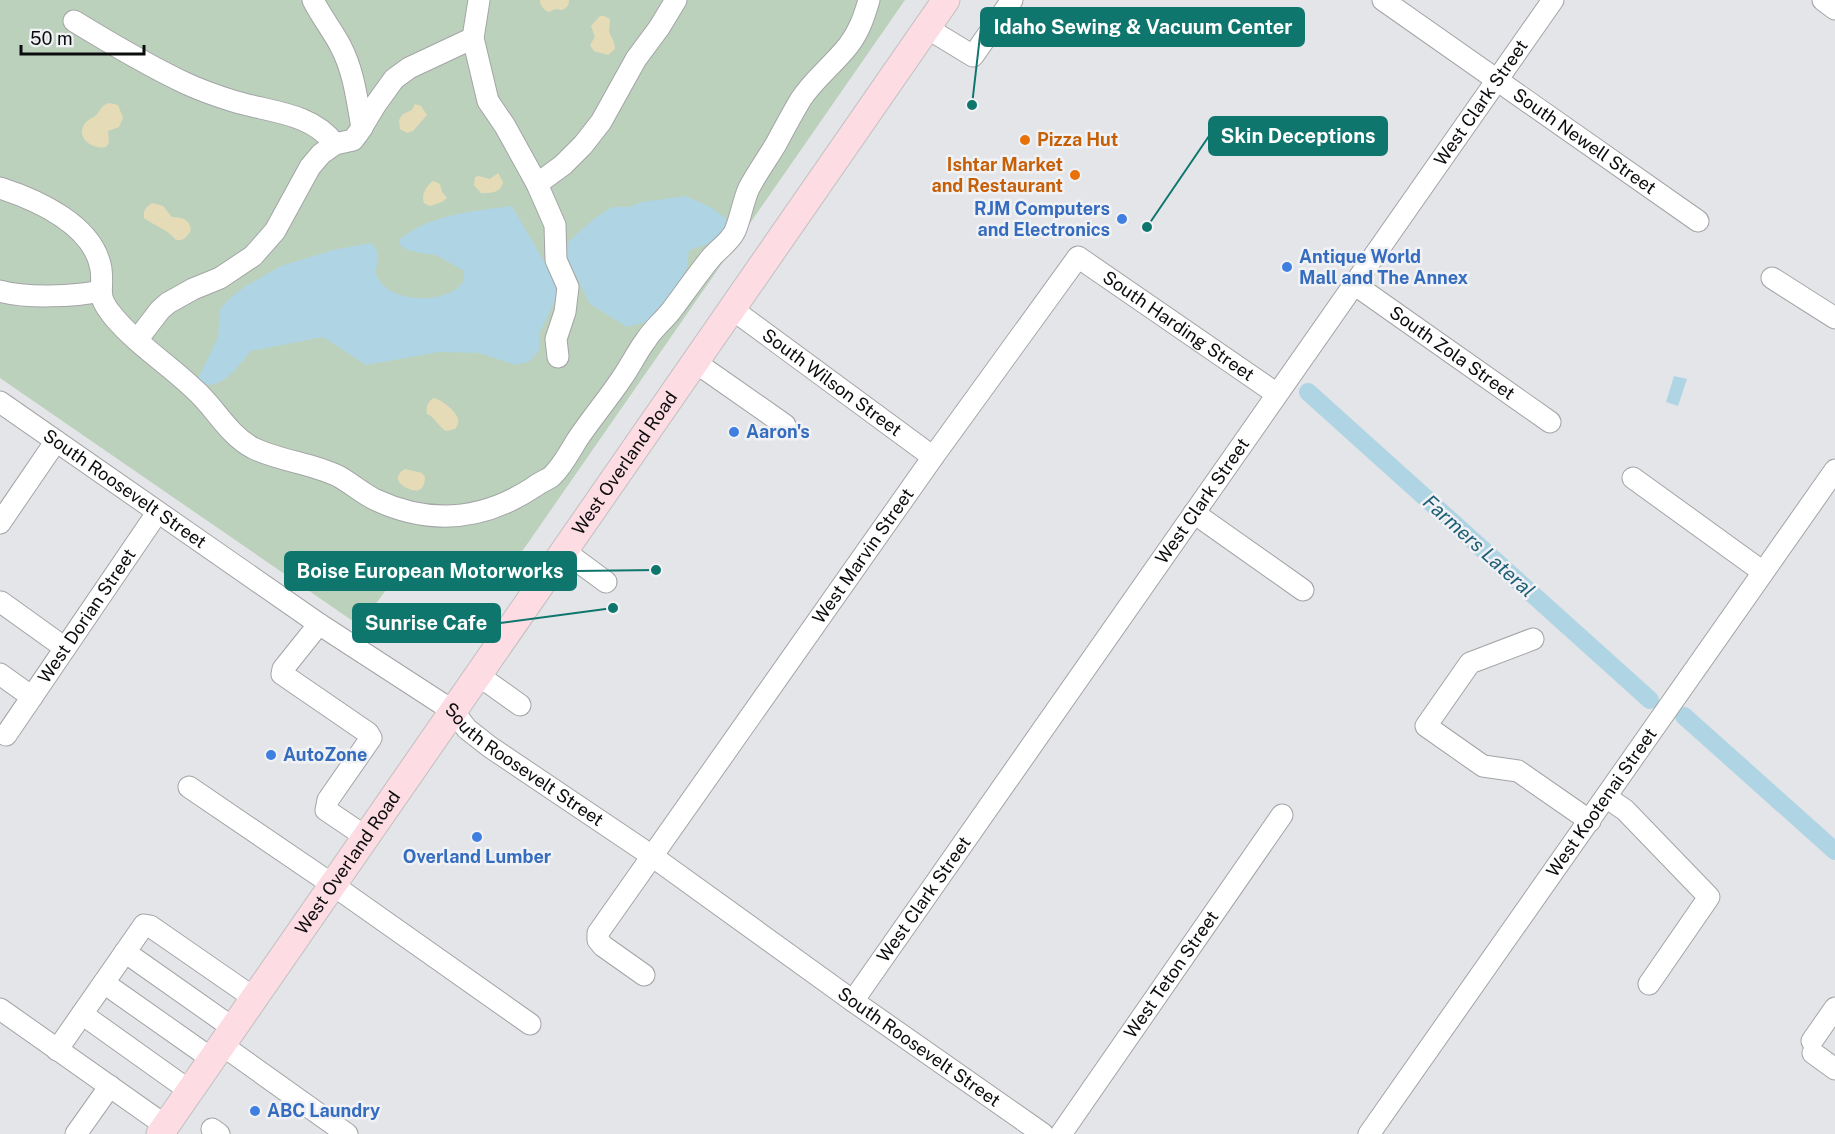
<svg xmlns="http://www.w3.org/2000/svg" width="1835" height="1134" font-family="'Public Sans',sans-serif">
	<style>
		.green { fill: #bcd1bc }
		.sand { fill: #e5dcb7 }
		.water { fill: #afd4e3 }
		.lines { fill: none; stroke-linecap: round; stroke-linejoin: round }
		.canal { stroke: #afd4e3; stroke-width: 18 }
		.minor-casing { stroke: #a3a4a6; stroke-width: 23 }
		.major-casing { stroke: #c0c0c0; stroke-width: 29 }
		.minor { stroke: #fff; stroke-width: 21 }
		.major { stroke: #fddce4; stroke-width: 27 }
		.food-dot { fill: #e8710a; stroke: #f1f2f5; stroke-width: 2 }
		.shop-dot { fill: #3f7fe0; stroke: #f1f2f5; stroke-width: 2 }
		.labels { text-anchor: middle; stroke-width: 5; stroke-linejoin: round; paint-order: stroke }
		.street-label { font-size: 18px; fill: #0b0c0d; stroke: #f1f2f5 }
		.food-label { font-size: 18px; font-weight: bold; fill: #c56008; stroke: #f1f2f5; text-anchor: start }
		.shop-label { font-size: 18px; font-weight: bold; fill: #366cbe; stroke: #f1f2f5; text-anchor: start }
		.water-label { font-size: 20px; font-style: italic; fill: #1e5f76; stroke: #f1f2f5 }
		.leader { fill: none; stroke: #0f766e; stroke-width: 2 }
		.callout-dot { fill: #0f766e; stroke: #f1f2f5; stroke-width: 2 }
		.callout { fill: #0f766e; stroke: #0f766e; stroke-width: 2 }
		.callout-label { font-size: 20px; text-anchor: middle; font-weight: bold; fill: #fff }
	</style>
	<rect width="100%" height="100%" fill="#e4e5e8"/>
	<polygon class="green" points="0,0 905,0 505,576 406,562 360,626 0,378"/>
	<g class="sand">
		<path d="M540,0H569C569,5 567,8 562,10L555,9L549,12C544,10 540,6 540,0Z"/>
		<polygon points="600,16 604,16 610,19 609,32 614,42 615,49 608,55 594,51 590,45 595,37 591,26"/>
		<path d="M109,103L118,105L123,118L119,127L108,131L109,143L106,147C94,150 76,139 84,125C87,120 91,119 95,116C101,111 100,106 109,103Z"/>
		<polygon points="415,104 421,106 427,115 413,131 407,133 400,129 399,120 403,114 412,110"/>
		<path d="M498,173L503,182C501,193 491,193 481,193L474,185L475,177L479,176L490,179Z"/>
		<path d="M433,181L440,184L442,192L447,198L442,202L430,206L424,203C421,195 426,186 433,181Z"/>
		<path d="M152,203L163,206L172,217C182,218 189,218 191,230C187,237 184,241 176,240C167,229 155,226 144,218C143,210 146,207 152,203Z"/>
		<path d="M434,398C442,400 456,411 458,419C459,424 457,426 455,429L446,431C437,425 435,417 427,414C426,406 427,402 434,398Z"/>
		<path d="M405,469L422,473L425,477C425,481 424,488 419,490C413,493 385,481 405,469Z"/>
	</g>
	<g class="water">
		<path d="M686,196L712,208L729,221C716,240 713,244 689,250L687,269L679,288L653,320L627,327L590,304L566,257L569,241L595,218L612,207H629L642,202Z"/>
		<path d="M512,206L557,284L554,303L540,332L539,350L530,361L515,365L479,353L439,352L366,365L323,337L251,351C237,366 227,386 204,385L198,379L218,337L220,309L231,297L246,286L281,266L333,250L370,243C382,251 378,261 375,273C377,277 380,282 383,285C401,301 432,302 453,291C457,289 460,285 463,282L464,271L436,255L419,253L405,249L400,245L399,240C431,214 474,211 512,206Z"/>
		<polygon points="1674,376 1687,379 1678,406 1666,402"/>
	</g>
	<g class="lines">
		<g class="canal">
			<polyline points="1308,392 1650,700"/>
			<polyline points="1684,716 1835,851"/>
		</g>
		<defs>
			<g id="minor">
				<path d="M313,0C321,16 332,30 340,45C354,71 357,100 362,128"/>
				<polyline points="479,0 473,38 488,101 505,126 537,184 555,225 556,260 568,287 565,312 556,339 558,357"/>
				<path id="s1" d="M1383,0L1698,221"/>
				<polyline points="1823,0 1835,9"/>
				<path d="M74,21C110,43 147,65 185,83C200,90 217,96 233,101C268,112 311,112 335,144"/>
				<polyline points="927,28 973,56 1012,0"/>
				<polyline points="537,184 563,165 583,145 601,122 636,59 659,28 676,0"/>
				<path d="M0,188C37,200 94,225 101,269C104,292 95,294 113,316C136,344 168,364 194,389C215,407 228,435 253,448C280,461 311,463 338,476C351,483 363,494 376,500C432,526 484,520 534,487C539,483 546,480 551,477C562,467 569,453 577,440C591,419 608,399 622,378C631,365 637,352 646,340C653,329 663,321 671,311C684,294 696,276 710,259C717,250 730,242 735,231C741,217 743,201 749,188C757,173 767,159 776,144C784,129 792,114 801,99C814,79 833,65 848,46C859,32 864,17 869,0"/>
				<polyline points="1772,278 1835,318"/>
				<path id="s2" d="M1354,284L1550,422"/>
				<path d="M0,291C24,298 75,297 100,291"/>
				<path id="s3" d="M732,309L933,457"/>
				<polyline points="137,340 160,310 168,303 193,289 220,278 253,256 275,231 310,167 321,154 335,144 353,140 359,132 376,104 394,79 409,68 473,38"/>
				<polyline points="695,362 785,425"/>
				<path id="s4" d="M0,402L319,624L453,711L467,729L490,747L652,856L853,1001L1043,1134"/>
				<polyline points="1633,478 1763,572"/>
				<polyline points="1194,513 1303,590"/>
				<polyline points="0,523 56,441"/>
				<polyline points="564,551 606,582"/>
				<polyline points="1,602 65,648"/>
				<polyline points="319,624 283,669 282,674 368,733 371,738 328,800 326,810 366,837"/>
				<polyline points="1533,639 1470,663 1426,726 1483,766 1518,771 1590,821"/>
				<polyline points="0,674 32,697"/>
				<polyline points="478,675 520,705"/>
				<path id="s5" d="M6,735L157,513"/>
				<polyline points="189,787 333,885 530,1024"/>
				<polyline points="1606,797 1625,810 1709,897 1649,984"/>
				<polyline points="125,952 233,1028"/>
				<path id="s6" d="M644,975L603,946L598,940V933L933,457L1078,257L1277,394"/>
				<polyline points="104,983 212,1059"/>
				<path id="s7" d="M853,1001L1553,0"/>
				<polyline points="0,1009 166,1126"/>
				<polyline points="82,1014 190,1091"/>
				<polyline points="1812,1041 1835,1008"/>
				<polyline points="222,1045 347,1134"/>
				<polyline points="57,1050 144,925 150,926 254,998"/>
				<polyline points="1813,1053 1835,1069"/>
				<polyline points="212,1129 219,1134"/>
				<polyline points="76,1134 110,1086"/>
				<path id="s8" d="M1061,1134L1282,815"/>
				<path id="s9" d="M1369,1134L1835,470"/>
			</g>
			<g id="major">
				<path id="s10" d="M160,1134L946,0"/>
			</g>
		</defs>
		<use href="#minor" class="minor-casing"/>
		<use href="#major" class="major-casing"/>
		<use href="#minor" class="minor"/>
		<use href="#major" class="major"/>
	</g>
	<g class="food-dot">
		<circle cx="1025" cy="140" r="6"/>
		<circle cx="1075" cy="175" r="6"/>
	</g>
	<g class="shop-dot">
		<circle cx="1122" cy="219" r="6"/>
		<circle cx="1287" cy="267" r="6"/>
		<circle cx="734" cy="432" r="6"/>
		<circle cx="271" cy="755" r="6"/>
		<circle cx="477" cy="837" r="6"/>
		<circle cx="255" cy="1111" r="6"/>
	</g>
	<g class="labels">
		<g class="street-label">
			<text dy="6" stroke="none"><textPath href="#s7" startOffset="1096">West Clark Street</textPath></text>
			<text dy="6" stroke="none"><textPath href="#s1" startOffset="246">South Newell Street</textPath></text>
			<text dy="6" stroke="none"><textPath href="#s6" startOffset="1016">South Harding Street</textPath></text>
			<text dy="6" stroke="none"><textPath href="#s2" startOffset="120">South Zola Street</textPath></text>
			<text dy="6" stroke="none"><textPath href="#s3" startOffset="124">South Wilson Street</textPath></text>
			<text dy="6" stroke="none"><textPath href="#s10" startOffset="816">West Overland Road</textPath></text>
			<text dy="6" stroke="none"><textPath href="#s4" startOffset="152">South Roosevelt Street</textPath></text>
			<text dy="6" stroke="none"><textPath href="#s7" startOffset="610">West Clark Street</textPath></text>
			<text dy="6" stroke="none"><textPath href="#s6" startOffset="526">West Marvin Street</textPath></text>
			<text dy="6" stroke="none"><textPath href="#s5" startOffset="144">West Dorian Street</textPath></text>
			<text dy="6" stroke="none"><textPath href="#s4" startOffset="638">South Roosevelt Street</textPath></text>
			<text dy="6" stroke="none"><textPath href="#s9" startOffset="405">West Kootenai Street</textPath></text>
			<text dy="6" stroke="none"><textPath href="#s10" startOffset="330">West Overland Road</textPath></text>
			<text dy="6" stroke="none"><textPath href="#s7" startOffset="124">West Clark Street</textPath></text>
			<text dy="6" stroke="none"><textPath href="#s8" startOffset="194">West Teton Street</textPath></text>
			<text dy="6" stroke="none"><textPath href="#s4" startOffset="1124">South Roosevelt Street</textPath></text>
		</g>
		<g class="food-label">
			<text x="1037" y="146">Pizza Hut</text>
			<text x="1063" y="171" text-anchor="end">Ishtar Market<tspan x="1063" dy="21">and Restaurant</tspan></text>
		</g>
		<g class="shop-label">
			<text x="1110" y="215" text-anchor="end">RJM Computers<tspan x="1110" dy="21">and Electronics</tspan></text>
			<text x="1299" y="263">Antique World<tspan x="1299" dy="21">Mall and The Annex</tspan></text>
			<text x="746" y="438">Aaron's</text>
			<text x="283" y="761">AutoZone</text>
			<text x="477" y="863" text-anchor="middle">Overland Lumber</text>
			<text x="267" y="1117">ABC Laundry</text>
		</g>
		<g class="water-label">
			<text transform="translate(1479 546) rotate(42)" y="7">Farmers Lateral</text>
		</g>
	</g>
	<path class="leader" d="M972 105L981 27M1147 227L1209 136M656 570L576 571M613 608L500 623"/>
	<g class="callout-dot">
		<circle cx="972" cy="105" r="6"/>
		<circle cx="1147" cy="227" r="6"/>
		<circle cx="656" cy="570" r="6"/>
		<circle cx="613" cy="608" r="6"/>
	</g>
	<g class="callout">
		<rect x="981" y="8" width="323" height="38" rx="6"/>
		<rect x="1209" y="117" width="178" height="38" rx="6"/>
		<rect x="285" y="552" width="291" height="38" rx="6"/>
		<rect x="353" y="604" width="147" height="38" rx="6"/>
	</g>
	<g class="callout-label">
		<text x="1143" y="34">Idaho Sewing &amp; Vacuum Center</text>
		<text x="1298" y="143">Skin Deceptions</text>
		<text x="430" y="578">Boise European Motorworks</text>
		<text x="426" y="630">Sunrise Cafe</text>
	</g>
	<path d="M21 45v9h123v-9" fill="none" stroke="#0b0c0d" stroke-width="3"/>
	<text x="30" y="45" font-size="18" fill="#0b0c0d" stroke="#f1f2f5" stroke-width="4.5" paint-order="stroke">50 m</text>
</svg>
